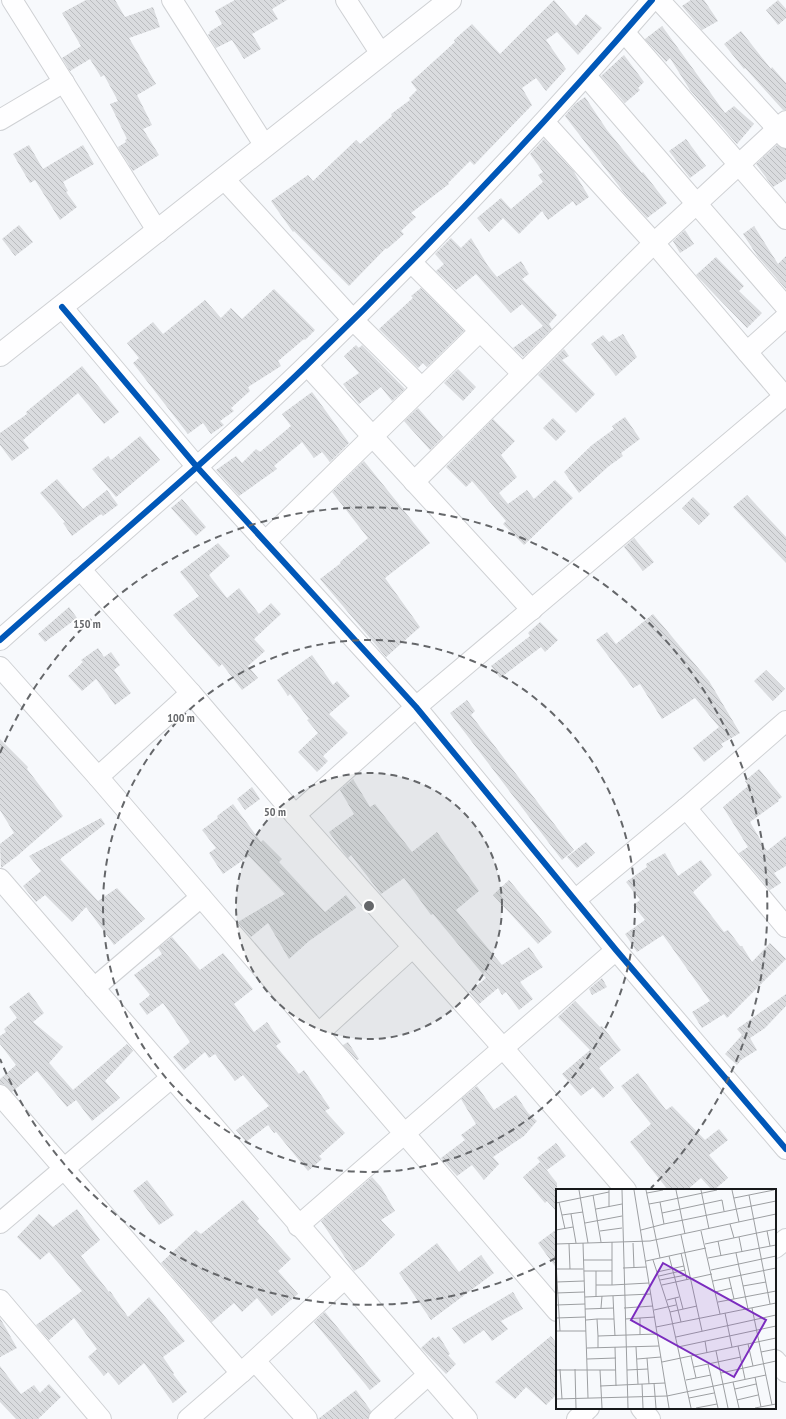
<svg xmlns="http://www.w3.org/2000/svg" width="786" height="1419" font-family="'PT Sans Narrow',sans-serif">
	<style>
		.building { fill: url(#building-back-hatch) }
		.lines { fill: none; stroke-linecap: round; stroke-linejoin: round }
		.minor-casing { stroke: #cfd1d4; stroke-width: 22 }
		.secondary-casing { stroke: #cfd1d4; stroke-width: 24 }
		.minor { stroke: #fefeff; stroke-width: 20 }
		.secondary { stroke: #fefeff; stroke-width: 22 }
		.cycleway-casing { stroke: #fff; stroke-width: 8 }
		.cycleway { stroke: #0057b8; stroke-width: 6 }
		.ring { fill: none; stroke: #65676a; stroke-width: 2; stroke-dasharray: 7 5 }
		.inset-road { fill: none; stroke: #9d9fa2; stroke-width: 1 }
		.view { fill: #7b2cbf; fill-opacity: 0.15; stroke: #7b2cbf; stroke-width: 2 }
		.inset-edge { fill: none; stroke: #17191b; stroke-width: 2 }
		.centre { fill: #65676a; stroke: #fff; stroke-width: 2 }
		.ring-label { font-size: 12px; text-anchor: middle; font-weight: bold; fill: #65676a; stroke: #fff; stroke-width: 3.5; stroke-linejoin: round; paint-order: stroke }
	</style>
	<defs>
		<pattern id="building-back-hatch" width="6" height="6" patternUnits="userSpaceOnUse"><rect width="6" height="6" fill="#dadcdf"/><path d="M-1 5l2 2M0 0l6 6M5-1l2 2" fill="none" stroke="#babcbf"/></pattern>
	</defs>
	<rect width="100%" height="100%" fill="#f7f9fc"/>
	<g class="building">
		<polygon points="86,0 115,0 125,17 153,7 160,27 129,38 156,84 137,95 152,125 143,129 159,155 133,171 118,147 126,142 125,140 127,139 110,104 118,101 104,75 101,77 90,59 70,71 62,58 81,46 62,13"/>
		<polygon points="235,0 287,0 272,9 278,19 252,34 261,49 244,59 232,40 216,48 208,35 210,33 209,32 222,24 215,11"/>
		<polygon points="554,0 576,26 586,14 602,28 578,55 557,32 546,40 566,69 546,91 536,78 522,88 532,105 474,165 470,161 448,183 449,184 411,213 416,217 401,231 404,234 387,249 386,248 349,286 294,231 293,232 271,201 308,175 313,181 356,140 360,144 392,116 391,114 410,100 409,98 417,90 411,82 455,42 454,40 472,24 500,54"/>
		<polygon points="691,0 704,0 718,21 702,30 682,6"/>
		<polygon points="778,0 786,9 786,18 778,25 766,10"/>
		<polygon points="662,26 725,113 734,106 754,124 737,144 690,90 670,58 666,62 645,39"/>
		<polygon points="741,31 771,69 772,67 786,83 786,110 783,110 745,68 744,69 724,44"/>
		<polygon points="624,55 644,82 638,88 640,90 625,103 601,76"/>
		<polygon points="585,97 607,130 642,173 643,172 667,203 647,218 625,194 565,116 575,104"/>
		<polygon points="544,139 574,172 589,197 576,206 573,201 548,220 542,211 519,234 503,218 489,232 477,218 501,198 511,209 543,182 538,175 543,172 530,154"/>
		<polygon points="686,139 706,166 690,178 669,151"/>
		<polygon points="29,145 43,169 83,145 94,164 63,182 68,191 66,192 77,207 60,220 35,180 30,183 13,154"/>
		<polygon points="777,145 786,149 786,179 773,187 756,164"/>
		<polygon points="19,225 33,242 15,256 2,239"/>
		<polygon points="754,226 778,264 786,256 786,289 758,257 743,234"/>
		<polygon points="685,230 694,244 680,253 673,241"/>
		<polygon points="451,238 461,248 471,238 488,266 497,277 521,261 529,274 522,279 557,315 549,324 552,329 523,357 513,348 543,326 522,304 511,313 476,274 456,290 436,271 444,264 435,254"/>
		<polygon points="716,257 744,286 739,291 762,313 747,328 696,275"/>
		<polygon points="421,288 464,331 427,367 423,363 418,368 379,329 413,298 411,296"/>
		<polygon points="274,289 315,330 305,340 304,339 278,361 281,366 248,387 250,391 231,408 234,411 220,421 224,425 211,434 203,423 188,434 133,363 139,358 127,343 153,322 163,334 205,300 221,318 231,308 242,319"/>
		<polygon points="623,334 637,357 616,376 591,344 603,335 609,342"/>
		<polygon points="356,345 359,348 362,345 405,389 392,401 381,387 359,404 343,384 359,373 344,356"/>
		<polygon points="564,349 569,356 562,360 595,394 576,413 538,375"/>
		<polygon points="82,366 119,412 104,424 78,393 23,440 29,448 12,461 0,445 0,433 27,414 26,412"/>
		<polygon points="458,369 476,387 463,401 444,383"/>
		<polygon points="312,392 349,443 330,462 322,452 314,458 302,442 274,466 277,469 239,496 216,470 236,456 242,463 256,449 260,452 291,426 282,414"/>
		<polygon points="418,408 443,437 430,450 404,421"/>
		<polygon points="625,417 640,439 621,453 623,456 609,466 579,493 564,472 592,445 614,429 612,426"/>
		<polygon points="553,418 566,431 556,441 543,428"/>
		<polygon points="493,419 515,441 501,455 517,477 499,493 508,504 527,490 534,499 555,480 573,498 524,545 503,524 506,521 472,481 466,487 446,467"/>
		<polygon points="140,436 160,460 116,497 92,469 108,456 111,460"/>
		<polygon points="364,461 430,543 385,578 420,627 386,657 320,579 341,563 340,562 368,538 332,492"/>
		<polygon points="57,479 83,509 107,490 118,505 103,516 101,514 72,536 63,523 65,522 40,493"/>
		<polygon points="747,495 786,537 786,563 733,507"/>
		<polygon points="693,497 710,514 699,525 682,508"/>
		<polygon points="182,499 206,527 196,536 171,508"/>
		<polygon points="634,538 654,562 643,571 624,547"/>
		<polygon points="218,543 230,556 209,575 227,598 239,588 259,614 271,603 281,614 254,639 265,651 248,666 258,678 242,690 222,664 219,667 173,615 199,596 180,572"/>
		<polygon points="69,607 77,618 45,642 38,634"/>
		<polygon points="653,614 709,681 740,733 721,744 723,747 704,762 693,748 719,727 695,698 662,719 640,684 633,688 596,640 607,632 616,644"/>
		<polygon points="540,622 558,640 545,652 541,647 500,678 491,666 530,636 528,633"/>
		<polygon points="98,648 104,657 111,652 120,665 114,670 131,693 115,705 96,679 82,691 68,676 83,662 81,660"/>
		<polygon points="312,655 333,685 337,681 350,696 329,714 348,733 323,756 328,761 317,772 298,752 318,733 307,720 309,719 290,694 288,696 277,680"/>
		<polygon points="766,670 785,689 773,701 754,681"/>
		<polygon points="467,700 475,711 471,715 574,850 562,860 450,713"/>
		<polygon points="0,739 28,767 27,769 63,816 17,856 1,868 0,844 14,833 0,810"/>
		<polygon points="759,769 782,797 778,800 779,801 750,822 767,851 786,836 786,866 774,873 781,883 770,890 739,853 748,847 723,807 748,786 745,781"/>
		<polygon points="353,779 370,807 375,804 412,852 437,832 479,891 456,910 502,965 529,947 543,967 520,982 533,999 519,1010 506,992 502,995 498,988 479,1004 469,992 486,978 433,914 431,915 404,878 381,894 351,855 348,858 342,850 329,832 354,814 340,790"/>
		<polygon points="252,787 260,799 245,810 237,799"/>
		<polygon points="233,804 261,842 263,840 282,859 279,862 325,912 346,895 356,908 309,941 289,959 268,923 251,937 238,922 285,894 249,856 223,874 209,853 216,848 202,830 218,818 217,816"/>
		<polygon points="101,818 105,824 60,859 98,901 117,888 145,919 114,945 86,907 72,922 45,895 36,902 23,886 41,871 29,856"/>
		<polygon points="586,842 595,853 577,868 567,857"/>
		<polygon points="665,853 678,876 701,860 712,875 693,892 724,932 728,930 740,946 742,946 752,962 770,943 786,959 727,1018 724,1014 702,1028 692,1012 710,1001 663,935 637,952 625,934 645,920 633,905 640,900 626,882 647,867 646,864"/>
		<polygon points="509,880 552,932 538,944 493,895"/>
		<polygon points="172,937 200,970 223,953 253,989 234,1004 254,1032 267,1022 281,1042 276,1046 299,1074 304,1070 330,1108 325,1111 345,1133 319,1156 322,1159 308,1171 276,1132 274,1133 268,1125 246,1142 236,1130 269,1106 243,1075 235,1081 215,1054 209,1058 205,1052 184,1070 173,1057 190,1042 163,1003 147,1015 139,1004 150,995 134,975 162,954 158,948"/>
		<polygon points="602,978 607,987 592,995 589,989"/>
		<polygon points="29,992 44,1013 33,1022 63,1047 49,1063 73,1090 127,1044 133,1051 105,1081 120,1098 92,1121 76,1100 67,1107 37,1071 12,1092 4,1084 0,1084 0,1079 16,1065 0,1044 0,1036 6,1032 4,1029 17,1018 9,1007"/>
		<polygon points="786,994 786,1006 765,1028 750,1038 757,1050 741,1060 737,1065 725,1054 742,1035 737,1029"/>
		<polygon points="575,1001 600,1027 602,1026 621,1050 599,1068 614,1088 603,1098 593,1087 581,1096 562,1074 590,1050 558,1017"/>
		<polygon points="348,1042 359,1059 357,1060 343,1045"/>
		<polygon points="638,1073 666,1110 672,1106 705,1140 719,1129 728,1140 709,1155 728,1178 714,1190 712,1190 701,1178 687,1190 668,1190 630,1142 651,1124 621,1086"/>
		<polygon points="477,1086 494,1110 516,1095 528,1113 537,1121 524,1136 493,1157 499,1164 484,1180 472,1165 457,1176 441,1158 465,1140 461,1135 476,1124 461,1099"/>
		<polygon points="556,1143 566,1156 547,1170 537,1158"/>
		<polygon points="540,1162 557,1183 557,1212 547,1201 545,1203 523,1177"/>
		<polygon points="372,1177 381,1187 395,1211 381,1220 395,1235 363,1266 354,1271 321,1221"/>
		<polygon points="147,1180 174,1215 159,1225 133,1191"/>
		<polygon points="243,1200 259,1219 257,1221 291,1259 278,1271 298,1294 272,1316 257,1298 242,1312 234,1303 212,1322 161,1263 196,1230 201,1234"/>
		<polygon points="77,1209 100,1240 81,1256 109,1292 110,1291 128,1317 149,1297 185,1341 163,1357 174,1373 173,1374 187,1392 173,1403 144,1363 119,1385 108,1372 104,1376 88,1357 97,1349 74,1318 49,1340 36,1325 82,1291 49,1252 40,1260 17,1237 39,1214 53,1227"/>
		<polygon points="557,1229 557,1269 538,1243"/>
		<polygon points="437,1243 459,1272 481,1255 494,1273 431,1320 399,1273"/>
		<polygon points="513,1292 523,1309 501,1321 508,1329 492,1341 484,1330 464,1344 452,1328"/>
		<polygon points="325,1312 381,1381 370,1390 314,1322"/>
		<polygon points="0,1318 17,1348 0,1357"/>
		<polygon points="439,1336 450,1354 448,1355 456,1364 446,1374 421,1348 433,1337 435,1339"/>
		<polygon points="551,1336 557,1344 557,1394 546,1405 526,1387 515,1399 495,1382"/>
		<polygon points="0,1366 21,1394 34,1385 40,1393 49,1384 61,1397 38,1419 16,1419 0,1402"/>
		<polygon points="356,1390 371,1411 368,1419 318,1419"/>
	</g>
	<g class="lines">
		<defs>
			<g id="minor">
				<polyline points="12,0 158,232"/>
				<polyline points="172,0 265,146"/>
				<polyline points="346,0 381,54"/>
				<polyline points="659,0 786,138"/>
				<polyline points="624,32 786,219"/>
				<polyline points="586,76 786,307"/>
				<polyline points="0,120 64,82"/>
				<polyline points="545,123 654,243 786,398"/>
				<polyline points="224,179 353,320 422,388"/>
				<polyline points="411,262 522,373"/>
				<polyline points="62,307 197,467 416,707 616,950 786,1149"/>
				<polyline points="747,352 786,317"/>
				<polyline points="307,365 532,610"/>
				<polyline points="414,482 654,243 786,121"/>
				<polyline points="265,542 480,331"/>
				<polyline points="80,569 191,693 295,815 503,1048 626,1190"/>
				<path d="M0,640C103,548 209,460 308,364C428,248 543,126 652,0"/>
				<polyline points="0,667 98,777 557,1311"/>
				<polyline points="98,777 191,693"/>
				<polyline points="686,808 786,927"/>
				<polyline points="295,815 416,707 786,395"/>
				<polyline points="0,879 467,1419"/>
				<polyline points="575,900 686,808 786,721"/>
				<polyline points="94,988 201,897"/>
				<polyline points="319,1033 413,947"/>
				<polyline points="0,1095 241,1373"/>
				<polyline points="0,1223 171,1078"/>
				<polyline points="298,1226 616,950"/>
				<polyline points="775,1248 786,1239"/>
				<polyline points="0,1300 101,1419"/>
				<polyline points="775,1360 786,1372"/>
				<polyline points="255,1361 307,1419"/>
				<polyline points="641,1408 650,1419"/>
				<polyline points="188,1419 241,1373 344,1279"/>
				<polyline points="379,1419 428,1375"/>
				<polyline points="577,1419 589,1408"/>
			</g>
			<polyline id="secondary" points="0,355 450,0"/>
		</defs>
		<use href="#minor" class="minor-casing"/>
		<use href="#secondary" class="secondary-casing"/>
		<use href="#minor" class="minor"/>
		<use href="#secondary" class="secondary"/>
		<defs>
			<g id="cycleway">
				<polyline points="62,307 197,467 416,707 616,950 786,1149"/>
				<path d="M0,640C103,548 209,460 308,364C428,248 543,126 652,0"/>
			</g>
		</defs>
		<use href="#cycleway" class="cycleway-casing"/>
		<use href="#cycleway" class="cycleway"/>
	</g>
	<circle cx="369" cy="906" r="133" fill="#65676a" fill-opacity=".12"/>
	<g class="ring">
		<circle cx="369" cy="906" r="133"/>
		<circle cx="369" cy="906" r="266"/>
		<path d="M556 1258A399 399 0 0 1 0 1059M0 753A399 399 0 1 1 651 1188"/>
	</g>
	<g transform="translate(556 1189)">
		<rect width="220" height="220" fill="#f7f9fc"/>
		<path class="inset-road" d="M23,1L32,54M53,1V18M66,1L72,219M78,1L113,219M90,1L104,69M120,1L129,45M145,1L153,40M176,1L183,33M91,4L107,1M37,6L45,53M193,6L214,115M178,9L218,1M3,13L9,40M104,13L161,1M0,14L53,3M40,20L66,15M106,24L166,11L168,22M15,25L20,54M6,26L27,23M29,34L66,27M108,35L220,12M174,35L178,49M0,41L17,38M85,41L108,35L104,13L93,15M44,42L66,39M145,42L164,125M211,42L214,57M125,46L146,142M183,48L186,63M162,52L165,67M56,53V96L93,94M27,54L32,209M77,54L78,79M0,55L94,52L220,25M13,55L14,80M149,55L220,40M125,64L131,91M180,64L192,120M113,67L127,120M152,69L220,56M27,71H56M97,71L114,123L135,219M90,72L150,59M0,73L4,142M67,79L90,78M0,80H27M155,81L220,67M28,82H56M40,82V108M101,83L128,77M103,87L129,81M173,89L178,110M104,91L130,86M157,92L220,79M0,93L28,92M40,96H56M106,96L156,85M187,97L210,93M159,103L176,99M0,104L28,103M57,107L58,130M29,108L95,105M119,109L125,133M111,111L123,108M162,113L220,102M0,116L29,115M45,119L46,107M68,119L97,117M196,119L216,216M29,120L58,119M98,121L120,116M114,123L141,117M169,124L176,158M0,129L29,128M84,129V146M41,130H58L59,147M69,130L99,128M30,131L41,130L42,147M100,138L220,114M0,142H30M120,148L220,126M149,152L151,164M192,155L197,177M182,157L189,190M59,158L60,197M80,158L82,195M122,158L220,137M31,159L103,157M42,159V147L101,145M160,162L172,219M205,163L220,160M135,167L140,189M91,169L93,195M31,170L60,169M81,170L105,168M106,173L220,149M152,175L162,219M138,178L185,168M4,180L6,210M19,180L20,219M0,181H44L46,219M44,181H60M71,181L92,180M165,184L220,172M199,188L205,218M130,191L155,186M177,193L183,219M98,194L100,219M86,195L87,219M44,197L109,194M179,200L200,195M133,209L158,204M0,210L111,207L210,186M181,211L202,206M140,219L161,215M199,219L220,215"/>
		<path class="view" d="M107,74L210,131L178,188L75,131Z"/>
		<rect width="220" height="220" class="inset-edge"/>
	</g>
	<circle cx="369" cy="906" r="6" class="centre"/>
	<g class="ring-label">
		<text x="87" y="628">150 m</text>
		<text x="181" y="722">100 m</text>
		<text x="275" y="816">50 m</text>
	</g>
</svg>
